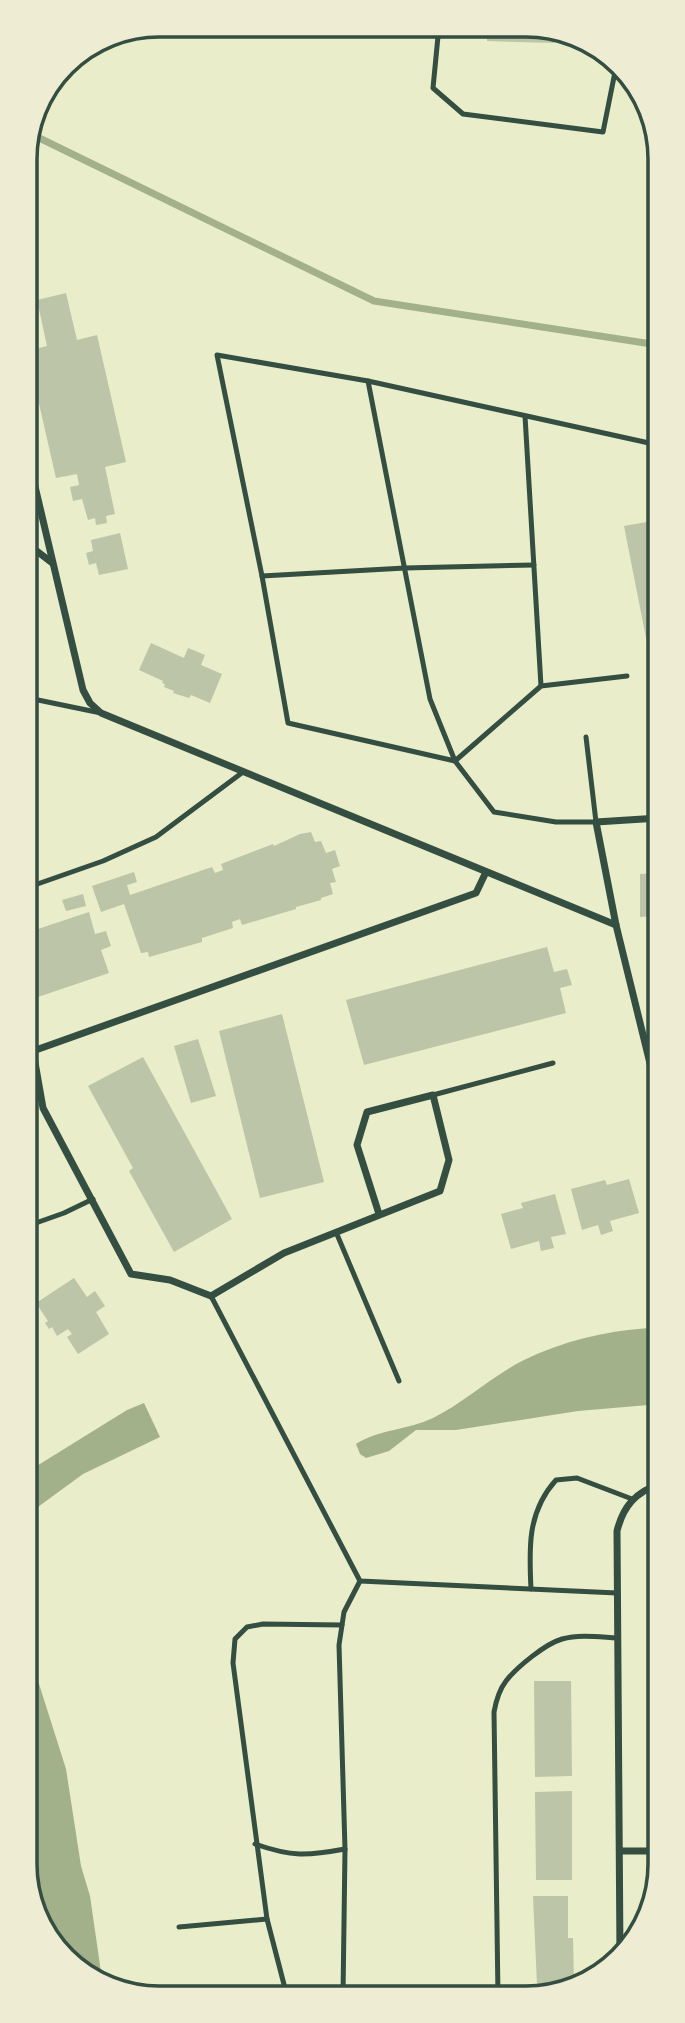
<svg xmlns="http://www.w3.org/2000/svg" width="685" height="2023" font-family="'Space Grotesk',sans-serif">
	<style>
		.water { fill: #a3b18a }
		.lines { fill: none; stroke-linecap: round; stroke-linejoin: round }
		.stream { stroke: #a3b18a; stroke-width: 7 }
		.building { fill: #bcc5a7 }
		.service { stroke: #344e41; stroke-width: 5 }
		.minor { stroke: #344e41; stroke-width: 7 }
		.rim { fill: none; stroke: #344e41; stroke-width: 3.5 }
	</style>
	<rect width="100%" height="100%" fill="#e9edc9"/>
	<g class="water">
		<path d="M649,1328C666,1341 660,1384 660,1404L578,1411L456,1430H416L389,1451L366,1458L360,1454L356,1444C380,1429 408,1430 433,1418C465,1402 492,1376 524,1360C563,1341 605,1331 649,1328Z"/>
		<polygon points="144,1403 160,1437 83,1474 27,1515 27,1472 127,1410"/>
		<polygon points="27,1646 66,1769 81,1866 90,1896 102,1979 64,1959 27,1891"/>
	</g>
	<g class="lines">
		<polyline class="stream" points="29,133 374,301 658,345"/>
	</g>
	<g class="building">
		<polygon points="487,27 553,27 555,28 554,43 487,41"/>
		<polygon points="66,293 77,340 97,335 126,462 105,467 115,514 106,516 107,523 96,525 95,518 88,520 82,499 73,501 70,487 79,485 77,474 56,478 27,351 47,346 37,300"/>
		<polygon points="658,520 659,694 657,694 624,526"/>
		<polygon points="120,533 128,569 99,575 96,563 89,565 86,553 93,551 91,540"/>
		<polygon points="151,643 184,658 188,648 205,655 201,665 222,674 210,703 191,695 189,698 173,693 174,691 164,687 165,684 162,683 163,681 139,670"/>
		<polygon points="311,832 315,842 321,841 326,853 335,850 340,866 332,869 336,882 330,883 333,894 321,898 321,900 296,907 296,909 242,925 240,919 232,922 233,928 202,938 202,942 149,957 148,952 141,953 124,904 101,912 92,886 134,872 137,882 127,885 130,895 212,867 215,873 223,870 221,864 273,844 274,846 300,834"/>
		<polygon points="659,873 659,916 640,917 640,874"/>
		<polygon points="83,894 86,906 66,911 62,900"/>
		<polygon points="89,912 95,934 106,931 111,946 101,950 109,973 32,999 30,994 26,995 26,933"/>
		<polygon points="547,947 554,972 567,969 572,985 560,988 566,1013 364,1065 346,1000"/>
		<polygon points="282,1014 324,1182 260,1198 219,1031"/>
		<polygon points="198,1039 216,1096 191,1103 174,1046"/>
		<polygon points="143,1057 232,1219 174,1252 129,1171 133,1168 88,1086"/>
		<polygon points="629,1179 639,1213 610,1221 613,1231 601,1235 598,1225 582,1230 571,1189 605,1180 607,1185"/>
		<polygon points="555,1194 566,1234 551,1237 554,1248 541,1251 539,1241 511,1249 501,1214 523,1208 521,1203"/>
		<polygon points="74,1278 87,1297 95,1291 105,1306 96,1312 109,1334 78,1354 67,1337 72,1334 68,1329 57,1336 52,1327 49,1329 45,1323 48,1321 36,1303"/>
		<polygon points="534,1681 571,1681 572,1776 535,1777"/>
		<polygon points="572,1791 572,1880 536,1880 535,1792"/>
		<polygon points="533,1896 568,1896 568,1938 573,1938 574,1983 553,1996 534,1996 533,1985 537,1985"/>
	</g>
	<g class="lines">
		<g class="service">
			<polyline points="439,26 433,88 463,114 603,132 617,62"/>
			<polyline points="368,381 217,355 262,576 288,723 455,761 541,686 627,676"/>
			<polyline points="525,416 541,686"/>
			<polyline points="262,576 405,568 534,565"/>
			<polyline points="26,701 38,700 101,713"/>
			<polyline points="586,737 596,822 556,822 494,812 455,761 430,699 368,381 649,443 658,447"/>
			<polyline points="26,888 103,861 156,837 243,772"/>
			<polyline points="433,1095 553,1063"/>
			<polyline points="26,1214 33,1224 64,1213 93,1199"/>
			<polyline points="336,1232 399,1381"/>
			<polyline points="211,1296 360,1581 617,1593"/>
			<path d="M531,1589C529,1549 527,1512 556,1480L577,1478L632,1499"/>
			<path d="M255,1844C292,1857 307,1856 345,1849"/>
			<polyline points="179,1927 267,1919"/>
			<polyline points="287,1996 267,1919 233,1663 235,1639 247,1627 263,1624 342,1625"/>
			<polyline points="343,1996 345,1849 339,1645 344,1612 360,1581"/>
			<path d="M498,1996L494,1712C496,1701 499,1690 506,1681C517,1667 545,1644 562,1639C580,1634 599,1637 617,1638"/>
		</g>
		<g class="minor">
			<polyline points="25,444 83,690 90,703 101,713 616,925"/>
			<polyline points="25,542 51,562"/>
			<polyline points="659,818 596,822 616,925 659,1100"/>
			<polyline points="379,1214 357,1145 367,1112 433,1095 449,1160 440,1191 284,1253 211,1296 170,1280 131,1274 43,1108 33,1051 476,893 486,872"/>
			<polyline points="620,1851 660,1851"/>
			<path d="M620,1956L617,1531C623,1507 635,1492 660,1484"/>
		</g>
	</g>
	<path d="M0 0H685V2023H0ZM159 37H526A122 122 0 0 1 648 159V1864A122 122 0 0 1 526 1986H159A122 122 0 0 1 37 1864V159A122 122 0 0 1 159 37Z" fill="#eeecd3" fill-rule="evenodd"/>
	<path class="rim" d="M159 37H526A122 122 0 0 1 648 159V1864A122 122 0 0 1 526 1986H159A122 122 0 0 1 37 1864V159A122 122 0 0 1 159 37Z"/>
</svg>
